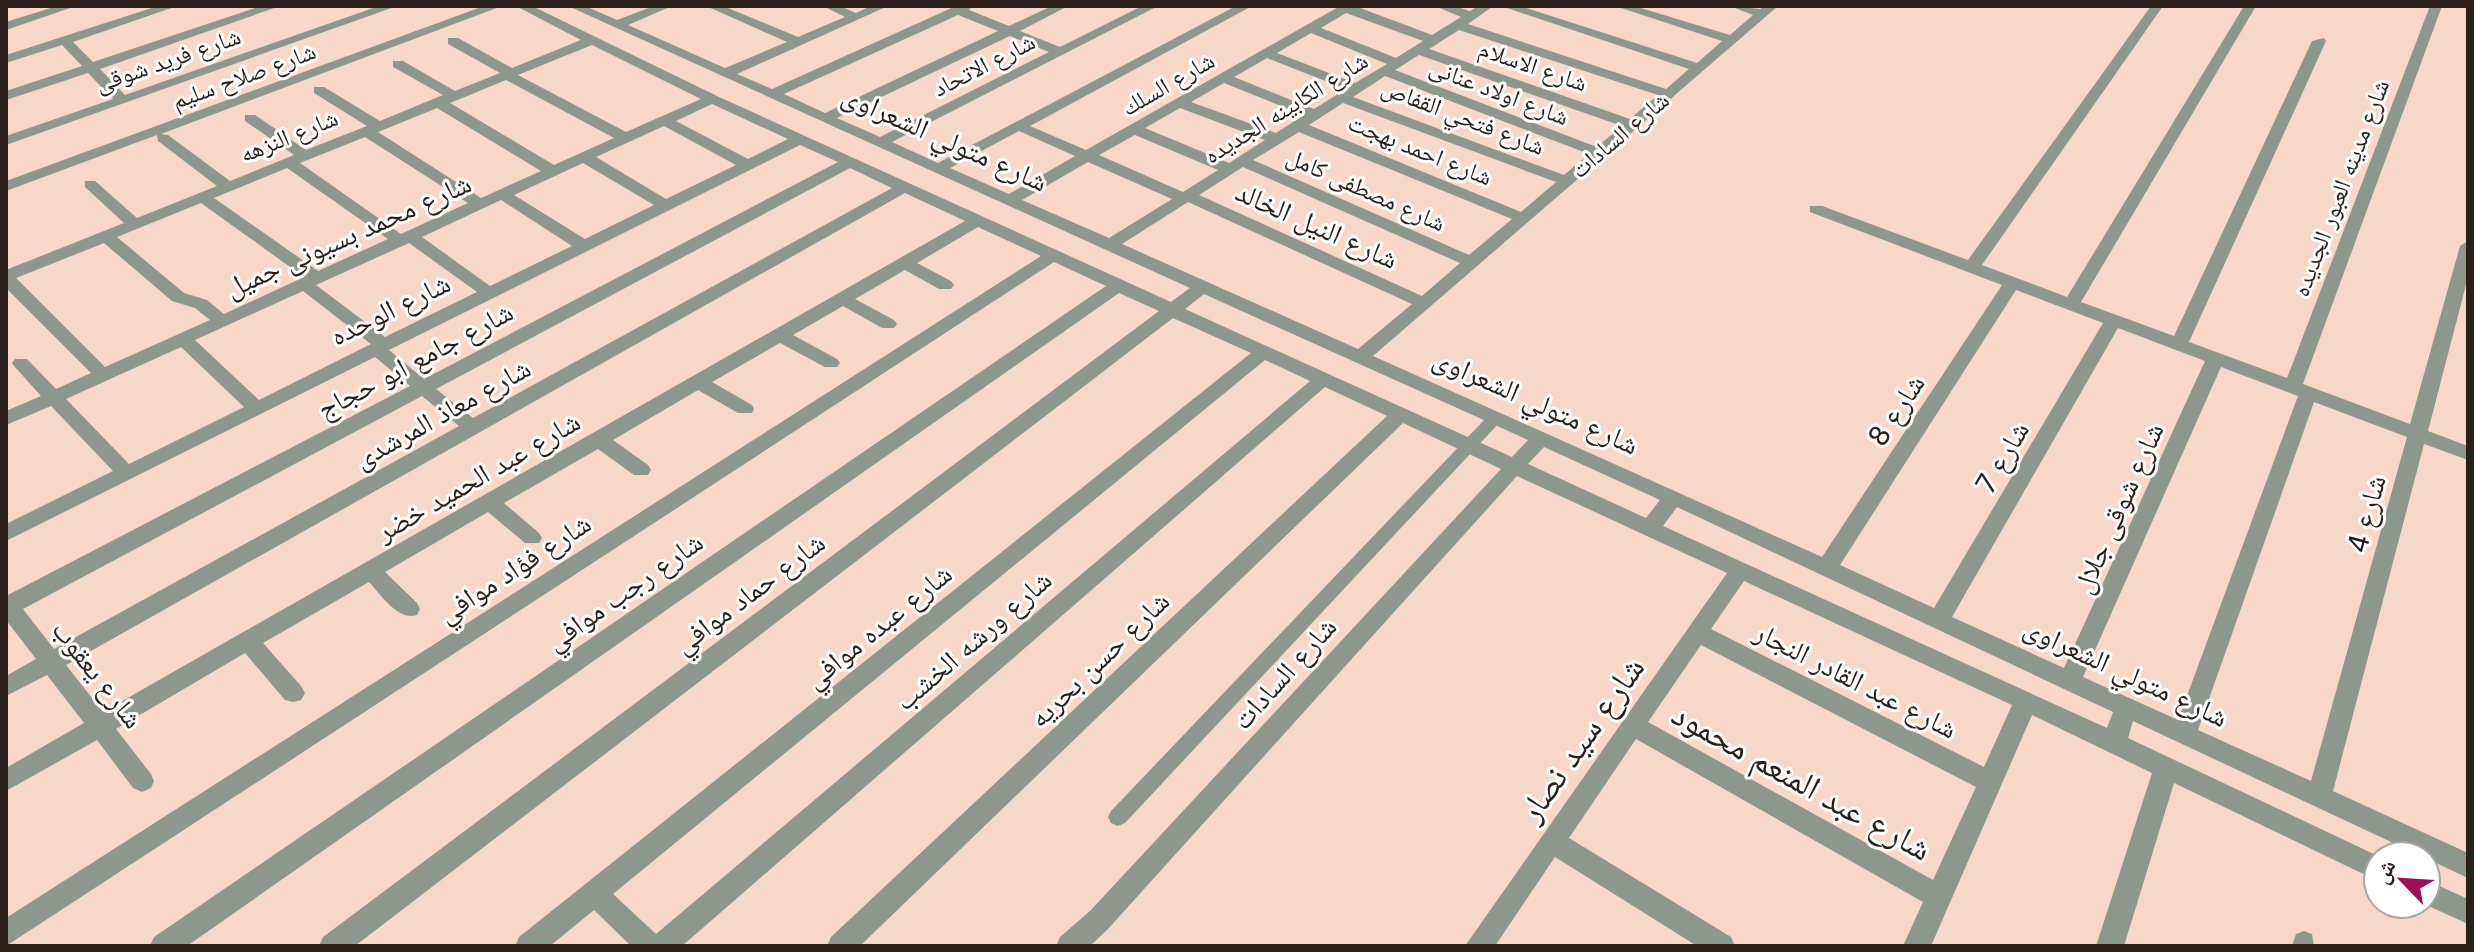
<svg xmlns="http://www.w3.org/2000/svg" width="2474" height="952" font-family="Inter,'Noto Naskh Arabic',sans-serif">
	<style>
		.lines { fill: none; stroke-linecap: round; stroke-linejoin: round }
		.service { fill: #8e978e; fill-rule: evenodd }
		.minor { fill: #8e978e; fill-rule: evenodd }
		.labels { text-anchor: middle; stroke-width: 6; stroke-linejoin: round; paint-order: stroke }
		.far-street-label { font-size: 24px; fill: #291e18; stroke: #fff }
		.street-label { font-size: 28px; fill: #291e18; stroke: #fff }
		.near-street-label { font-size: 34px; fill: #291e18; stroke: #fff }
	</style>
	<rect width="100%" height="100%" fill="#f6d7c8"/>
	<g class="lines">
		<g class="service">
			<polygon points="1495,413 1503,418 1500,422 1125,823 1118,826 1111,823 1108,817 1111,811 1490,414"/>
			<polygon points="2304,931 2312,934 2314,946 2292,946 2296,934"/>
		</g>
		<g class="minor">
			<polygon points="57,6 76,6 6,30 6,22"/>
			<polygon points="158,6 177,6 73,42 93,62 261,6 280,6 100,69 125,95 379,6 397,6 6,145 6,136 113,99 88,73 6,100 6,91 82,66 62,45 6,63 6,55"/>
			<path d="M484,6H502L161,134L168,135L230,181L294,155L245,121V115H255L306,150L367,126L314,93V87H324L380,121L443,95L393,67V61H403L455,91L500,73L448,44V38H458L512,68L581,40L516,6H532L717,96L1171,302L1190,288L568,6H585L617,20L654,6H672L628,25L725,68L787,42L706,6H723L798,37L845,17L823,6H840L856,13L871,6H888L737,74L772,89L956,6H973L969,10L1009,26L1052,6H1068L1020,31L1060,47L1142,6H1158L892,142L938,163L1236,6H1252L1030,126L1086,150L1340,6H1355L1432,35L1461,17L1435,6H1454L1470,11L1478,6H1493L1468,24L1666,89L1689,69L1501,6H1520L1697,63L1722,41L1615,6H1634L1730,35L1753,15L1730,6L1760,9L1764,6H1778L1373,356L1822,557L2002,285L1810,212V206H1822L1968,260L2151,6H2163L1982,265L2067,297L2244,6H2256L2081,302L2174,336L2312,41L2324,38L2326,41L2189,342L2287,378L2430,6H2442L2303,384L2410,424L2460,246L2468,241V277L2428,431L2468,446V460L2424,444L2333,791L2468,853V878L2133,721L2128,738L2378,856V881L2174,783L2124,946H2096L2152,773L2032,715L1931,946H1903L1923,902L1636,739L1569,838L1731,937L1735,946H1697L1555,857L1495,946H1465L1727,573L1517,476L1108,929L1090,946H1056L1060,937L1090,911L1501,469L1403,423L860,946H827L831,937L1387,416L1325,387L682,946H631L594,910L550,946H515L519,937L1251,353L1173,318L355,946H319L323,937L1159,311L1119,293L187,946H150L154,937L1106,286L1054,262L6,946V918L1041,256L978,227L917,263L951,281L954,285L951,289H939L905,270L855,299L894,320L897,324L894,328H882L843,306L793,335L837,359L840,363L837,367H825L780,343L712,382L752,405L754,409L752,413H738L698,390L613,440L648,465L651,470L648,475H634L598,449L504,503L539,533L542,538L539,543H525L488,512L385,572L417,603L420,609L417,615C398,621 381,595 369,582L263,643L301,686L305,693L301,700L293,702L285,700L245,653L116,729L151,774L154,781L151,788L142,792L133,788L97,740L6,791V768L84,723L47,675L6,696V676L36,659L6,620V596L410,386L375,357L6,541V524L113,471L51,406L6,425V411L41,396L15,367L12,363L15,359H27L56,389L91,373L6,288V270L124,223L85,187V181H95L137,218L217,186L158,141L157,135L6,191V181ZM1346,13L1423,41L1396,58L1321,28ZM958,15L998,31L825,113L784,94ZM1459,30L1658,95L1630,119L1429,49ZM1311,33L1387,64L1355,83L1277,53ZM1010,36L1049,52L880,137L837,118ZM592,45L701,99L626,132L518,75ZM1419,55L1622,126L1597,147L1395,70ZM1267,58L1346,89L1314,109L1234,77ZM1385,76L1589,154L1564,175L1353,97ZM506,80L614,138L554,165L450,103ZM1224,83L1304,115L1276,133L1191,102ZM1343,103L1556,182L1521,212L1309,125ZM712,104L788,139L748,159L676,121ZM437,108L541,171L481,198L378,132ZM1180,108L1265,140L1229,163L1145,128ZM664,126L736,165L666,199L596,157ZM1019,131L1075,156L1009,194L950,168ZM1299,132L1512,219L1469,255L1253,160ZM1135,135L1218,170L1183,192L1099,155ZM365,137L468,203L401,234L300,163ZM800,145L838,162L424,379L389,350ZM1088,162L1172,199L1109,238L1022,200ZM583,163L654,205L585,239L514,195ZM1243,167L1460,263L1422,296L1199,195ZM287,168L388,239L318,271L214,198ZM850,168L892,188L473,418L436,389ZM905,193L965,221L103,712L66,665ZM501,200L572,246L490,286L422,237ZM1188,202L1412,304L1358,349L1122,244ZM201,203L304,277L224,314L207,300L184,293L117,237ZM104,243L172,301L195,308L210,320L105,367L16,278ZM409,243L477,292L385,337L316,285ZM2016,290L2103,323L1934,608L1840,565ZM303,291L371,344L259,400L195,340ZM1204,294L1528,440L1512,457L1185,309ZM2118,328L2205,361L2064,668L1952,617ZM181,347L244,407L129,464L66,399ZM1265,360L1310,381L656,934L613,894ZM2221,367L2298,396L2178,720L2083,677ZM422,396L459,426L54,649L23,609ZM2314,402L2407,437L2311,781L2198,730ZM1544,447L1660,500L1646,518L1528,464ZM1677,507L2113,712L2107,728L1663,526ZM1744,581L2012,705L1984,767L1711,629ZM1701,645L1976,787L1933,880L1648,722Z"/>
			<polygon points="2426,880 2468,899 2468,924 2424,904"/>
		</g>
	</g>
	<g class="labels">
		<g class="far-street-label">
			<text transform="translate(168 60) rotate(-19)" y="8">شارع فريد شوقى</text>
			<text transform="translate(984 65) rotate(-27)" y="8">شارع الاتحاد</text>
			<text transform="translate(1533 66) rotate(19)" y="8">شارع الاسلام</text>
			<text transform="translate(244 76) rotate(-20)" y="8">شارع صلاح سليم</text>
			<text transform="translate(1168 84) rotate(-30)" y="8">شارع السلك</text>
			<text transform="translate(1499 92) rotate(21)" y="8">شارع اولاد عنانى</text>
			<text transform="translate(1286 108) rotate(-32)" y="8">شارع الكابينه الجديده</text>
			<text transform="translate(1463 117) rotate(21)" y="8">شارع فتحي القفاص</text>
			<text transform="translate(1620 135) rotate(-40)" y="8">شارع السادات</text>
			<text transform="translate(289 136) rotate(-22)" y="8">شارع النزهه</text>
			<text transform="translate(1420 150) rotate(22)" y="8">شارع احمد بهجت</text>
			<text transform="translate(2341 188) rotate(-69)" y="8">شارع مدينه العبور الجديده</text>
			<text transform="translate(1366 190) rotate(24)" y="8">شارع مصطفى كامل</text>
		</g>
		<g class="street-label">
			<text transform="translate(945 138) rotate(24)" y="10">شارع متولي الشعراوى</text>
			<text transform="translate(1317 225) rotate(24)" y="10">شارع النيل الخالد</text>
			<text transform="translate(348 235) rotate(-24)" y="10">شارع محمد بسيونى جميل</text>
			<text transform="translate(390 309) rotate(-26)" y="10">شارع الوحده</text>
			<text transform="translate(415 360) rotate(-28)" y="10">شارع جامع ابو حجاج</text>
			<text transform="translate(1536 401) rotate(24)" y="10">شارع متولي الشعراوى</text>
			<text transform="translate(1896 410) rotate(-57)" y="10">شارع 8</text>
			<text transform="translate(442 413) rotate(-29)" y="10">شارع معاذ المرشدى</text>
			<text transform="translate(2002 457) rotate(-60)" y="10">شارع 7</text>
			<text transform="translate(478 476) rotate(-30)" y="10">شارع عبد الحميد خضر</text>
			<text transform="translate(2118 508) rotate(-66)" y="10">شارع شوقى جلال</text>
			<text transform="translate(2366 514) rotate(-75)" y="10">شارع 4</text>
			<text transform="translate(514 568) rotate(-33)" y="10">شارع فؤاد موافي</text>
			<text transform="translate(624 591) rotate(-35)" y="10">شارع رجب موافي</text>
			<text transform="translate(749 593) rotate(-37)" y="10">شارع حماد موافي</text>
			<text transform="translate(878 626) rotate(-39)" y="10">شارع عبده موافي</text>
			<text transform="translate(973 640) rotate(-41)" y="10">شارع ورشه الخشب</text>
			<text transform="translate(1099 659) rotate(-44)" y="10">شارع حسن بحريه</text>
			<text transform="translate(2126 672) rotate(25)" y="10">شارع متولي الشعراوى</text>
			<text transform="translate(1284 673) rotate(-48)" y="10">شارع السادات</text>
			<text transform="translate(98 674) rotate(52)" y="10">شارع يعقوب</text>
			<text transform="translate(1856 680) rotate(27)" y="10">شارع عبد القادر النجار</text>
		</g>
		<g class="near-street-label">
			<text transform="translate(1581 739) rotate(-55)" y="12">شارع سيد نصار</text>
			<text transform="translate(1802 781) rotate(29)" y="12">شارع عبد المنعم محمود</text>
		</g>
	</g>
	<rect width="2474" height="952" fill="none" stroke="#291e18" stroke-width="16"/>
	<g transform="translate(2402 880) rotate(295)"><circle r="38" fill="#ffffff" stroke="#a9a5a3" stroke-width="2"/>
	<path d="M0-6L14 30L0 20L-14 30Z" fill="#a00e55"/>
	<text y="-12" font-size="22" font-weight="bold" text-anchor="middle" fill="#291e18">ش</text>
	</g>
</svg>
